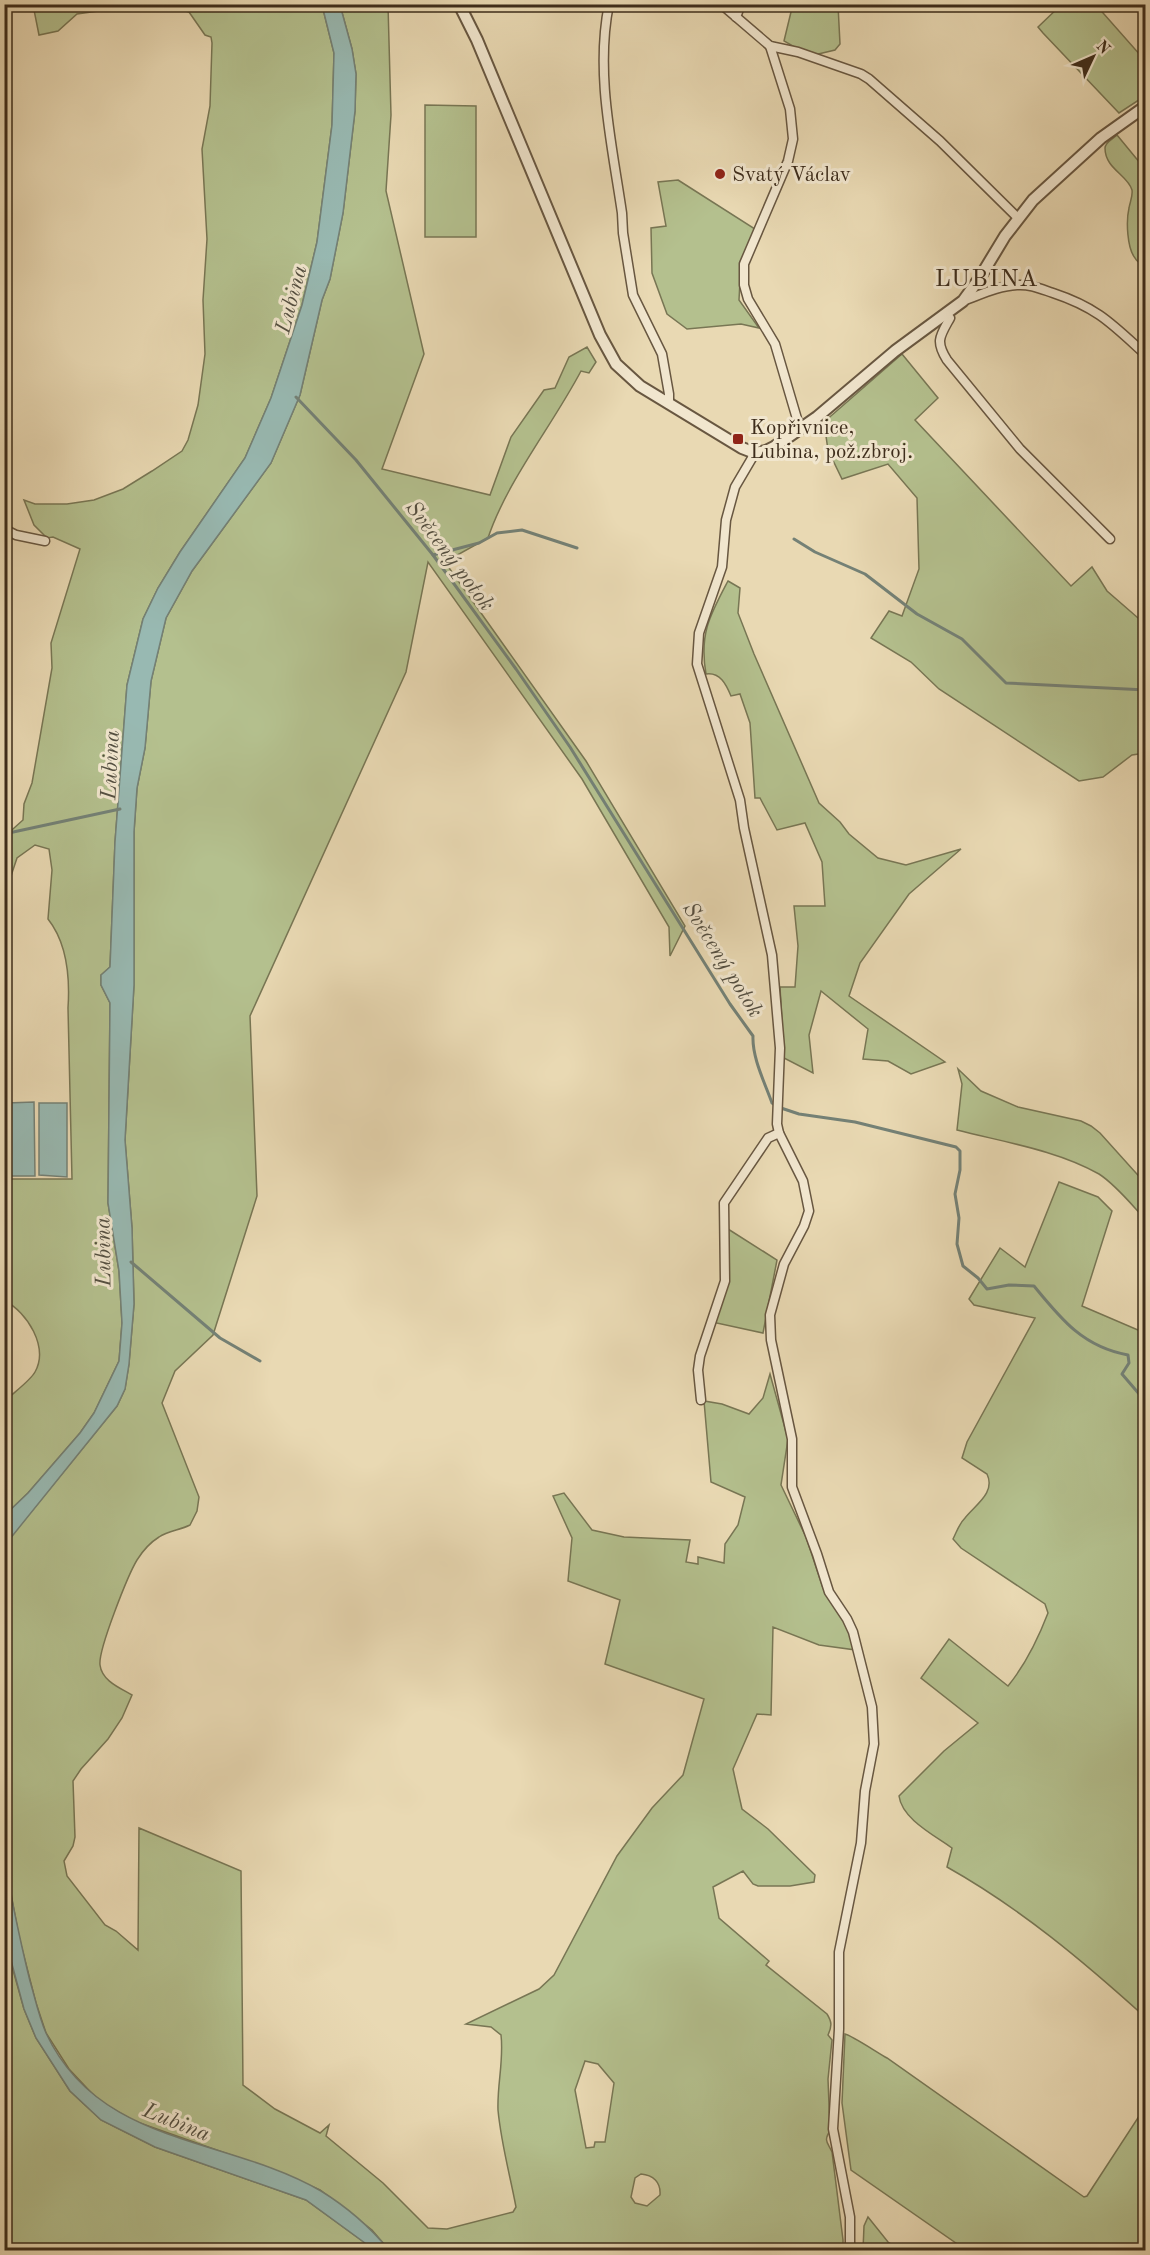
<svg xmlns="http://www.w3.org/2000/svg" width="1150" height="2255" font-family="'Old Standard TT',serif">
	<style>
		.green { fill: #b4c08e; stroke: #787654; stroke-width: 1.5; fill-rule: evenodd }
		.water { fill: #98b9b2; stroke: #748176; stroke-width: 1.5 }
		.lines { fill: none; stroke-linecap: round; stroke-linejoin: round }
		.stream { stroke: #748176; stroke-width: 3 }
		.minor-casing { stroke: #685741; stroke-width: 11 }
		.tertiary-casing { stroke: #685741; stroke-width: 14 }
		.minor { stroke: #f1e6ce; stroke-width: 8 }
		.tertiary { stroke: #f1e6ce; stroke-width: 10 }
		.poi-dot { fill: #8f2418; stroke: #f1e6ce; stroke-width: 2 }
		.labels { text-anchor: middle; stroke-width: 6; stroke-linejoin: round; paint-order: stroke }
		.poi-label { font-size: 21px; fill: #3d2c1b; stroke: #f1e6ce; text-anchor: start }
		.water-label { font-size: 22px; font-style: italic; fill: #544f41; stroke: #f1e6ce }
		.quarter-label { font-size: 24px; letter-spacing: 1.5px; fill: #3d2c1b; stroke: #f1e6ce }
	</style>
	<rect width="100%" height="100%" fill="#e9d9b3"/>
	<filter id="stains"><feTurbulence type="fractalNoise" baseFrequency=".00333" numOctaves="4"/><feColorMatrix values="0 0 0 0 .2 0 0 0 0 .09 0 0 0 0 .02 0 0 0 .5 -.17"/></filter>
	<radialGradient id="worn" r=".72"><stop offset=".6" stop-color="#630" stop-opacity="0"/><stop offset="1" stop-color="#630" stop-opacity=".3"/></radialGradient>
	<g class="green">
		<polygon points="33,5 33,4 141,5 77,14 58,31 39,35"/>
		<path d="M163,5H322L334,53L332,125L317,242L302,305L271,398L245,458L180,552L158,588L143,619L127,685L115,842L110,967L101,975V985L110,1003L108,1203L119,1271L122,1323L119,1361L94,1413L80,1433L28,1493L5,1515V1401C13,1393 30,1381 35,1372C49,1347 27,1312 5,1301L4,1111L6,1179H72L68,1008C70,978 67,943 48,919L52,870L49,849L35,845L17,858L10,879L5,885L4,837L23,820L24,804L32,783L52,668L51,643L80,549L53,537L47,538L34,525L24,500L35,504H67L94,500L123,489L152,471L182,451L188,440L198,405L205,354L203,300L207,239L202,149L210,106L212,43L211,37L205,35L189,12Z"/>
		<path d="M340,5H388L391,115L386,191L424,354L382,469L490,495L511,437L544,390L555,388L569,357L587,347L596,362L589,373L581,371C552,426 507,481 488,538L452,558H442L586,761L685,926L670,956L669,927L582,779L428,562L406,672L250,1016L257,1196L213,1335L175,1371L162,1403L199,1497L197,1511L190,1525C180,1530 168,1531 159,1537C151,1542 142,1552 137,1560C128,1575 98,1650 100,1665C102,1681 120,1688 132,1695L122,1718L108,1739L81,1769L73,1781L75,1837L73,1846L64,1861L67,1876L105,1925L116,1931L138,1950L139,1828L241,1871L243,2085L275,2109L320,2133L329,2125L326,2136L383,2183L428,2228L447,2229L513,2212L516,2207C510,2175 501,2143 498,2110C497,2085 504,2060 501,2035L491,2027L466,2024L539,1989L554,1975L617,1856L652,1808L683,1775L704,1699L605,1664L620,1600L568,1581L572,1538L553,1496L564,1493L592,1530L624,1537L690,1540L686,1562L698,1564V1557L724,1563L725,1544L738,1525L745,1497L711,1482L704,1401L722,1404L749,1414L763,1398L770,1374L788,1439L781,1485L806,1537L823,1588L848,1625L856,1650L819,1645L773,1627L771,1715L757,1714L733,1769L742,1809L768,1829L815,1875L814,1882L790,1886H758L753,1884L743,1871L713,1887L719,1918L769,1961L766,1965L827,2014C832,2022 832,2026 828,2035L832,2040L828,2079L830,2131C823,2141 828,2143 832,2152L843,2240V2250H389L372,2230L320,2190L279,2172L134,2121L99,2101L69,2069L46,2033L36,2003L19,1937L5,1861L4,1545L117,1406L125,1389L129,1364L134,1304L132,1228L125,1140L134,985V832L137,788L145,748L151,681L166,618L192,571L271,463L300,395L322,300L330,279L343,213L355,111L356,74L352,49ZM585,2061L598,2064L614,2083L605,2142H595L594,2147L586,2148L575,2090ZM641,2174C653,2175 661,2182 660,2195L647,2206L635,2203L631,2197L635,2178Z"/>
		<polygon points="794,5 838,5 840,44 835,50 810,56 784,41 791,12 797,6"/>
		<polygon points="1061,5 1096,5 1141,56 1145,55 1145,96 1119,113 1043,33 1038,27"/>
		<polygon points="425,105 476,106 476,237 425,237"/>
		<path d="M1117,135L1145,169V267C1142,265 1137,262 1135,258C1127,248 1126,221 1129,208C1130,202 1133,196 1132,190C1128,175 1105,169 1105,148C1105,142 1113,139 1117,135Z"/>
		<polygon points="678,180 755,229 741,262 739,300 759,328 741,324 687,329 667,314 652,273 651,228 666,226 658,182"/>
		<polygon points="902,354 938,398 915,420 1071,586 1092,567 1107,591 1145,624 1145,753 1132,755 1103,777 1079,781 939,689 911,662 871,638 889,611 902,616 919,569 917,498 888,464 842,479 828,450 824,422"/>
		<path d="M728,581L740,588L738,613L754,654L819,803L840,822L849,834L878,858L906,865L961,849L909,894L860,963L849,996L945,1062L911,1074L888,1061L863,1059L868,1029L821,991L809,1035L813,1073L784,1058L780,987H795L798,946L794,906H825L822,862L805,823L777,830L760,798H755L750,723L740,694L731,696C726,684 720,672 706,674C699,634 710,615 728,581Z"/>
		<path d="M958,1069L981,1091L1018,1107L1081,1121L1091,1126L1100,1133L1145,1183V1219C1131,1204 1116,1185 1099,1174C1057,1150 1003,1142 957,1130L962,1084Z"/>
		<path d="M1059,1182L1098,1197L1112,1211L1082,1306L1145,1333V2017C1083,1961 1020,1908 947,1867L952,1848C934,1835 902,1819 899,1796L944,1751L978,1723L921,1678L949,1639L1008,1686C1026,1664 1038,1639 1048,1613L1045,1604L961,1548L953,1539C957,1531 959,1524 965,1518C975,1505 996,1493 987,1474L962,1458L967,1442L1035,1318L974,1305L969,1299L1000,1248L1025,1267Z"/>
		<polygon points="728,1229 777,1260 763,1333 712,1322 727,1279"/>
		<polygon points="4,1938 24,2009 36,2038 70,2091 101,2120 155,2147 306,2200 365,2243 371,2250 5,2250"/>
		<path d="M845,2034C851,2035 878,2053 887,2058L1084,2197L1087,2196L1145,2107V2250H966L851,2170L842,2103Z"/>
		<polygon points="868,2217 888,2242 900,2250 863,2250 864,2226"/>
	</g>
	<g class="water">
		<polygon points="322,5 340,5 352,49 356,74 355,111 343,213 330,279 322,300 300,395 271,463 192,571 166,618 151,681 145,748 137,788 134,832 134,985 125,1140 132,1228 134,1304 129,1364 125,1389 117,1406 5,1545 5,1515 28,1493 80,1433 94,1413 119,1361 122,1323 119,1271 108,1203 110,1003 101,985 101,975 110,967 115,842 127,685 143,619 158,588 180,552 245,458 271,398 302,305 317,242 332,125 334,53"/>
		<polygon points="34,1102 35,1176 8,1176 7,1103"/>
		<polygon points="39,1103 67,1103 67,1177 39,1175"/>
		<path d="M4,1861C12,1901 20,1941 30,1981C35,1998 39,2017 46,2033C99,2147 227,2136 321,2191C347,2207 370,2227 389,2250H371L365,2243L306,2200L155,2147L101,2120L70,2091L36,2038L24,2009L5,1938Z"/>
	</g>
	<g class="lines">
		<g class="stream">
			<path d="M296,397L356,460L433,555L516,669L570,747L730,1004L753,1036C752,1058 765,1083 772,1103L775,1105"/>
			<polyline points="794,539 815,552 865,574 917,614 962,639 1006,683 1146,690"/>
			<polyline points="433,555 479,543 497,533 522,530 577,548"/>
			<polyline points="4,834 120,809"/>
			<path d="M781,1108L799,1114L855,1122L956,1147L960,1151V1170L955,1194L959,1218L957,1244L963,1266L978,1278L987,1289L1009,1285L1034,1286C1061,1319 1083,1347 1128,1355L1129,1363L1122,1374L1140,1395H1146"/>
			<polyline points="131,1262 220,1338 260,1361"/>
		</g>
		<defs>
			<g id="minor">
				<path d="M609,4C595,73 612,144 622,213L623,233L633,295L662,354L669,394V404"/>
				<polyline points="721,4 770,46 798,52 861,74 869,79 940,141 1018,218"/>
				<polyline points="736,17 741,4"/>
				<polyline points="770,46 790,109 793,139 788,161 744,264 744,285 748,299 775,344 800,429"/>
				<path d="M963,301C980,295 998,286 1017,285C1030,284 1041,289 1053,293C1098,308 1112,324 1146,355"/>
				<path d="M946,314L950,318C940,336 935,341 947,360L1020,449L1110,539"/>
				<polyline points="755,453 735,487 726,520 722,567 699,633 697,664 740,800 744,828 772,955 780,1048 777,1124 779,1133 803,1181 809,1211 804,1226 784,1264 770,1315 771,1340 792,1439 792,1487 817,1554 829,1592 847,1619 853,1632 872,1707 874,1744 865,1791 861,1843 839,1952 839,2029 833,2129 850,2217 850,2250"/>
				<polyline points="4,529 16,535 45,541"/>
				<polyline points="701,1400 698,1370 700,1356 725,1281 724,1203 768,1138 779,1133"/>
			</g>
			<polyline id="tertiary" points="459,4 477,40 600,335 616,364 640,386 742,448 755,453 766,451 774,447 817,417 895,351 963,301 979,279 1005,236 1033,200 1101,138 1146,106"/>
		</defs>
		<use href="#minor" class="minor-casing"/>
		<use href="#tertiary" class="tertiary-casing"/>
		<use href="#minor" class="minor"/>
		<use href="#tertiary" class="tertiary"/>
	</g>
	<g class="poi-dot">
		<circle cx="720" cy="174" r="6"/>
		<rect x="732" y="433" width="12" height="12" rx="3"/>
	</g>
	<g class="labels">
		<g class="poi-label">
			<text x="732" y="181">Svatý Václav</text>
			<text x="750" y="434">Kopřivnice,<tspan x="750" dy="24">Lubina, pož.zbroj.</tspan></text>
		</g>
		<g class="water-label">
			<text transform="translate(290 299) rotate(-75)" y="8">Lubina</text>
			<text transform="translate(451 555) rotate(53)" y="8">Svěcený potok</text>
			<text transform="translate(109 765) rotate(-87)" y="8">Lubina</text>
			<text transform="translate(724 959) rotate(58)" y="8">Svěcený potok</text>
			<text transform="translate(102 1252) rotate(-91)" y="8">Lubina</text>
			<text transform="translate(177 2121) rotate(22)" y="8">Lubina</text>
		</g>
		<g class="quarter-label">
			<text x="987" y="286">LUBINA</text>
		</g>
	</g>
	<rect width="1150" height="2255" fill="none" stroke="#e9d9b3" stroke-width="24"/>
	<rect x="6" y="6" width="1138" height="2243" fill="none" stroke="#3d2c1b" stroke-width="3"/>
	<rect x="12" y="12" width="1126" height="2231" fill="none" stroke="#3d2c1b" stroke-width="1.5"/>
	<g transform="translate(1093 57) rotate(46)" stroke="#f1e6ce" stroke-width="4.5" paint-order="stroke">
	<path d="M0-4.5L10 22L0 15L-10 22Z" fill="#3d2c1b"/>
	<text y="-9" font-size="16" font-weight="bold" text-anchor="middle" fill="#3d2c1b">N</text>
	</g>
	<rect width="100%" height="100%" filter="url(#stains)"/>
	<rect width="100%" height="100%" fill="url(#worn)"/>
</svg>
